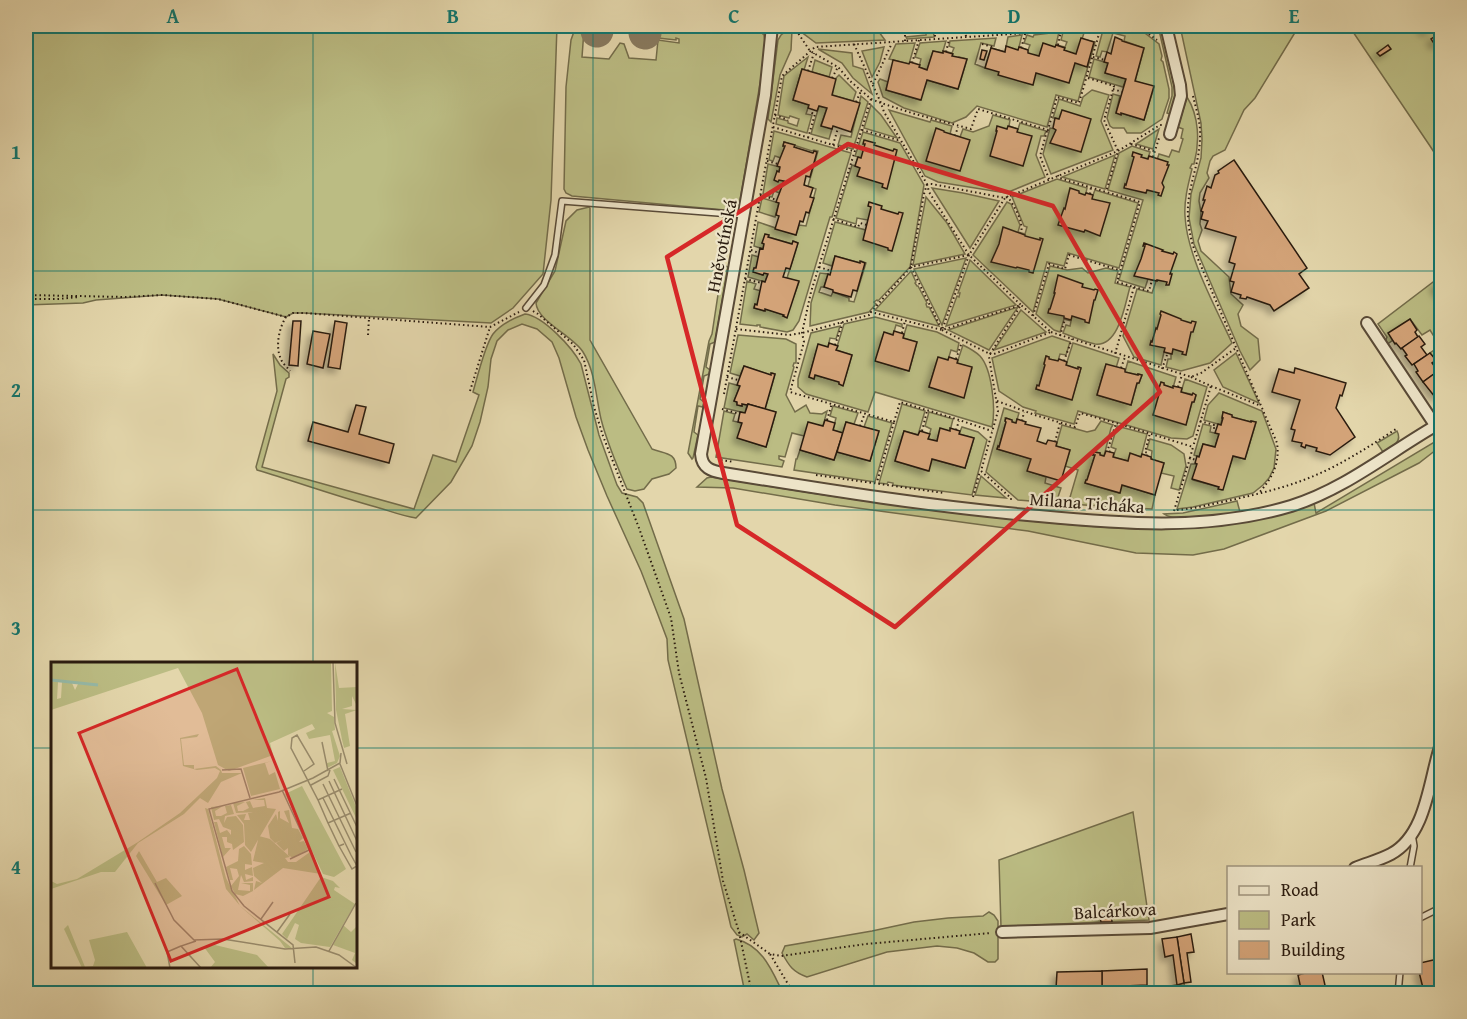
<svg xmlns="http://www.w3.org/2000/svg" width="1467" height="1019" font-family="'Gentium Book Plus',serif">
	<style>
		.green { fill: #bbbc83; stroke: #736c4a; stroke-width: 1.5 }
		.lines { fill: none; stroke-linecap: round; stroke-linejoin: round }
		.taxiway { stroke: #87795e; stroke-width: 33 }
		.building { fill: #d3a378; stroke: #2b1c10; stroke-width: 1.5; filter: url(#shadow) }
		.lane-casing { stroke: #594a37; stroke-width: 8 }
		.street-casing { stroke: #594a37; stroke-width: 14 }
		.path { stroke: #2b1c10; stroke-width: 2; stroke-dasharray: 1.5 3; stroke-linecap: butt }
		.lane { stroke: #ede4c8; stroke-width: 5 }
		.street { stroke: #ede4c8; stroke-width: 10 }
		.marked { fill: none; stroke: #d62828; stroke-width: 4.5; stroke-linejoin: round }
		.grid { fill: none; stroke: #0f766e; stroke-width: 1.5; stroke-opacity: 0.55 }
		.labels { text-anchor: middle; stroke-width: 4.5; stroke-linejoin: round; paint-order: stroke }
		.street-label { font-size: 18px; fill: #2b1c10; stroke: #ede4c8 }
		.inset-river { fill: none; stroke: #95b9a7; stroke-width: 3 }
		.inset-road { fill: none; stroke: #998c6d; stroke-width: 1.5 }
		.view { fill: #d62828; fill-opacity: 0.15; stroke: #d62828; stroke-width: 3 }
		.inset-edge { fill: none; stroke: #2b1c10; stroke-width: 3 }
		.neatline { fill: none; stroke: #0f766e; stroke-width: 2 }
		.grid-label { font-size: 20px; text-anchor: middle; font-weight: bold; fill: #0f766e }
	</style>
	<defs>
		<filter id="shadow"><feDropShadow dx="-4.5" dy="4.5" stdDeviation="3" flood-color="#0004"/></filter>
	</defs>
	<rect width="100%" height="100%" fill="#e3d6ab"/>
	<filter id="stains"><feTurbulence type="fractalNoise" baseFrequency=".00333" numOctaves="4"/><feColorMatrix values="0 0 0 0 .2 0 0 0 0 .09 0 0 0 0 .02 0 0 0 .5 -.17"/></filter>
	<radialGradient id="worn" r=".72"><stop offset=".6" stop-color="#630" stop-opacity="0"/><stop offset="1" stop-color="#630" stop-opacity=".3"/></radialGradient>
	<g class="green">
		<polygon points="26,26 557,26 551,200 543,274 513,308 491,323 304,313 293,313 286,317 218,299 162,295 96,300 83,303 26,305"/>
		<polygon points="576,26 593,26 592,30 584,30 582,57 609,59 620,43 624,44 629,58 656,60 658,40 679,43 679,39 676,38 676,40 658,38 658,34 651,33 651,26 721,26 756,28 764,35 765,42 762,72 740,201 736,208 725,210 572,196 566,193 564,189 566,87 571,40"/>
		<polygon points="604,26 639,26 640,27 640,32 628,31 627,29 624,28 623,32 603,31"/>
		<polygon points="926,26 933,26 934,37 907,39 906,37 926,35"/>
		<polygon points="1180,26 1299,26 1255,98 1244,110 1225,150 1213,156 1210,161 1207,173 1209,178 1200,193 1199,201 1201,212 1200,224 1202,230 1198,241 1201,251 1229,277 1231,294 1243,305 1238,314 1241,326 1258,339 1260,360 1250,370 1240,351 1194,244 1189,218 1191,194 1201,158 1202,139 1201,123"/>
		<polygon points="1349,26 1441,26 1441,163 1430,146"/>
		<polygon points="1137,27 1159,44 1162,56 1161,60 1163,62 1169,89 1169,98 1162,119 1141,133 1127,133 1124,128 1113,128 1110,126 1107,118 1113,94 1120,96 1116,113 1121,114 1121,113 1144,120 1154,87 1135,81 1144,48 1124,41 1125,36 1113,33 1107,52 1102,51 1100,57 1096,56 1103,30 1120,29 1121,30 1123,30 1123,28"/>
		<polygon points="876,28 885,40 816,43 800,31 800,30"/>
		<polygon points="1162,29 1175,90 1175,99 1170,114 1167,113 1172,96 1172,87 1159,30"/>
		<polygon points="788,30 792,30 791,50 780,75 771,122 768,119 778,40 781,35"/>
		<polygon points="1085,30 1082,39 1095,42 1078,101 1056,95 1047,127 977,106 966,117 952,123 904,108 883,97 878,82 880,79 888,82 886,90 920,100 927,80 958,89 967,59 959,57 959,58 933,51 927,70 919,67 921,59 915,57 920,43 946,41 943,51 952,53 954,48 949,46 950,41 996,38 994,46 981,43 975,64 985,68 991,48 1005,52 1008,37 1022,35 1019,47 1028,50 1030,45 1024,43 1027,35 1033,37 1034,35 1059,32 1056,45 1065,47 1067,42 1061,40 1063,32"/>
		<polygon points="915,43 909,64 889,59 896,44"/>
		<polygon points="884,47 880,62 872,77 862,51"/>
		<polygon points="818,49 852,53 853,66 863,69 872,94 853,78 842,63"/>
		<polygon points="808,57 804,70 802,69 793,100 809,105 806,114 812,115 807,133 776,124 777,118 788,121 788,123 797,126 799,119 790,116 789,118 778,115 784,76"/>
		<polygon points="1094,59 1108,63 1105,73 1126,79 1123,87 1089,77"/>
		<polygon points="815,60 832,67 829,77 812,72"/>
		<polygon points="839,75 856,92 853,101 832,95 835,79"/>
		<polygon points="1092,90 1109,95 1101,121 1113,150 1051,174 1043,154 1050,128 1056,129 1059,119 1053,118 1059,99 1080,106 1083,97"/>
		<polygon points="861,96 868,102 853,149 838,145 841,135 851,137"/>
		<path d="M1187,97C1199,116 1200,142 1194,164H1192L1190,168L1192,169C1188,185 1184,200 1185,216C1187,256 1215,306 1232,343L1210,363L1181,371L1166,367L1168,359H1171V354L1164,352L1161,365L1134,357L1123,336L1137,289L1152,293L1156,281L1148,279L1145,288L1119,280L1143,200L1108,190L1119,153L1132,146L1150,152L1148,158L1157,160L1159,154L1169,157L1172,150L1179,152L1183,139L1181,138L1183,129L1178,127Z"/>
		<polygon points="871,105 881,115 897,138 864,128"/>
		<polygon points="819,106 827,108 821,125 832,129 829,139 811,134"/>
		<polygon points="889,110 930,122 931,120 952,126 950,134 960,137 963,129 973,132 989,126 993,115 1010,120 1009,126 1018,129 1020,123 1046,131 1044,136 1041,136 1036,155 1045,177 1006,193 938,182 925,176"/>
		<polygon points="1159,129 1153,149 1136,144"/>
		<polygon points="774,131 851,153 832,217 830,217 799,321 793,330 787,332 760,327 760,325 757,325 757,326 740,324 747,281 756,284 754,289 761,291 757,305 755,304 754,308 764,311 765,309 784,315 783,316 786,317 799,282 787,278 798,243 793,241 792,244 768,237 769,235 762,243 764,244 763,249 754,246 758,222 796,235 799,225 806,226 816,189 808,186 818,151 814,150 812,151 784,142 783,146 785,146 781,158 775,156 773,161 769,160"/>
		<polygon points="863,132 900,143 924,185 910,267 878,301 877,300 874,302 876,304 869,312 810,326 811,303 820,273 828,274 824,287 821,287 819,292 831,296 833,292 849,298 849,301 854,302 866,263 861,261 860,263 835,256 832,266 823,263 835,222 866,230 868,220 857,218 856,224 836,218 852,165 855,166 858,157 855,156"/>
		<polygon points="1115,155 1105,189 1062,177"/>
		<polygon points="768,164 780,167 779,172 777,171 779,180 784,181 780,193 774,191 772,197 763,194"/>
		<polygon points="1057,179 1087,188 1086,193 1093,195 1095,190 1138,203 1119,268 1068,253 1064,266 1047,262 1033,312 973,255 1007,202 1011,204 1020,225 1018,232 1025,234 1027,227 1024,226 1012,197"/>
		<polygon points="932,188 963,193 999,201 970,248"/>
		<polygon points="926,197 947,223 965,254 913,265"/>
		<polygon points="762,198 779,203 775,217 759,212"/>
		<path d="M589,207L590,208V340L652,449C665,454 676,452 676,468L669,474L652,479L644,489L635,491L627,489C617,466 607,443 601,419C596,397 595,371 583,352C573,336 537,321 536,303L555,271L566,221L577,210Z"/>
		<polygon points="752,255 759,257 756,268 754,268 753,271 763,275 764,273 768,274 765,282 748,277"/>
		<polygon points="966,258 942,325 914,269"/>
		<polygon points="970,260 1016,305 946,326 957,296 959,297 960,293 958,293"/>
		<polygon points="725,266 728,267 715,342 710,344 706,367 710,370 709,374 704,376 700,399 704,402 703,407 698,406 694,432 698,435 693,458 692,459 688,453 709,341 712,334 719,288"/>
		<path d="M1050,266L1067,270L1082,268L1088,273L1106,268L1118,271L1115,283L1130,287C1125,304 1119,347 1095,344C1085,342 1073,337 1063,333L1066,325L1070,326L1071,321L1064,319L1060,332L1054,330L1036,314Z"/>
		<polygon points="911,271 916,282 915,283 917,286 918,286 927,303 926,304 927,307 929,307 939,326 875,310"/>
		<polygon points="1441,276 1441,280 1434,285 1441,295 1441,365 1436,356 1433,357 1430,353 1440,346 1430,330 1422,335 1410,319 1389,333 1393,340 1386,345 1385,342 1387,337 1378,324"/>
		<polygon points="1018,307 989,350 948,330"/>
		<polygon points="1021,310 1046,332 994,350"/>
		<path d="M525,314C543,316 572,347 581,364L599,435L617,485L622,493L637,497L643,503L684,619L722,789L744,870L759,933L754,940L747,934L742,937L737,935L731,927L668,660L667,639L658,615L641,571L607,496L588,450L576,417L559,358L552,342L537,329L522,324L508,330L497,341L491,359L488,387L480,422L472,446L451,482L416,518C402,516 390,511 376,507C336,496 297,482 257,470L256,467L277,391L273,354L280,365L289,373V377L286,379L262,467L414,509L433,455L456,462L479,395L473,392C477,378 485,345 493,334C500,325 514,318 525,314Z"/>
		<path d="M875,317L902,324V327L896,325L893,335L884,333L876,361L909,371L917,342L903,338L907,325L937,332L959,343L957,352L951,350L948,360L938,358L929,387L963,397L972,368L957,363L963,345C969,348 975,351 980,356C992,369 996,409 992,427L875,392L868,412L806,394L798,387V379L811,333L840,326L836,339L830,338L828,347L818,345L809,377L814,379L815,375L839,382V384L843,385L852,355L836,350L844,324Z"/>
		<polygon points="738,335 786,339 796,344 796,363 794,363 793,366 794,367 786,395 795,412 806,405 810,413 822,414 827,411 823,426 804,436 792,433 785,457 779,456 779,459 784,461 782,467 716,457 724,411 735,414 733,421 742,423 738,438 766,447 776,412 765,409 775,374 772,373 771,375 744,366 740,376 730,373"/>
		<polygon points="1052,336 1070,342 1066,355 1060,354 1058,361 1049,359 1049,357 1046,356 1044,364 1045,365 1039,386 1037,386 1036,389 1072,399 1081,368 1079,367 1078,369 1066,365 1073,343 1119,358 1116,368 1106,365 1097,395 1131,405 1137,383 1139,383 1142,375 1138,374 1138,375 1125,372 1128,361 1176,377 1173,388 1164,385 1164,383 1161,383 1158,390 1186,424 1192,402 1194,402 1196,395 1181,392 1185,379 1207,387 1193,436 1187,439 1171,438 1078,411 1074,424 1035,413 1036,411 1023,407 999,391 992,358"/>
		<polygon points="1236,353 1259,403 1223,387 1214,370"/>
		<polygon points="729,383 740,386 734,401 737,402 737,405 742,406 742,404 747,405 745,413 724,408"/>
		<polygon points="1219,393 1262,411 1276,449 1274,468 1269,478 1263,485 1253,493 1193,507 1177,509 1191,464 1197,464 1193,480 1219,487 1219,489 1222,490 1233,456 1245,459 1256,422 1251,421 1251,422 1232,417 1232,415 1223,412 1221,425 1204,420 1208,405"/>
		<polygon points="902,404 925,411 918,435 904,431 895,461 928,471 932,459 965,468 974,438 959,434 962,427 978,432 987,440 972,495 893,485 893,483 888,482 887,484 879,483"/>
		<polygon points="833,406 858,413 854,424 846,422 843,433 833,430 836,418 830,416"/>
		<polygon points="1004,408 1019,413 1016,423 1012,422 1012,420 1005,418 1005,421 1006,422 999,447 998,447 997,449 1031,459 1028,471 1046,477 1045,483 1061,488 1056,503 1018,500 986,472"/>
		<polygon points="929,412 953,419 950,431 940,429 937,441 928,439 931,429 925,426"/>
		<polygon points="868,416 892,423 875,482 794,470 796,459 797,459 800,450 834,460 837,452 870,461 879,431 864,427"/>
		<polygon points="1101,421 1113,425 1111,428 1104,456 1100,455 1100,453 1094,452 1093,455 1095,455 1087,480 1086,480 1085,483 1119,493 1122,485 1155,495 1152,509 1068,504 1078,470 1065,466 1070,450 1056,446 1062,425 1087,432 1095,430"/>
		<polygon points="1203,424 1211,426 1210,432 1219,434 1215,447 1203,444 1199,457 1194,455"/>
		<polygon points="1117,426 1147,434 1141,457 1131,454 1128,461 1113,457 1116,449 1111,447"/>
		<path d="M1441,428V446L1419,463L1326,511L1224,549L1193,555L1136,553L1028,531L835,505L733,488L697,487L707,478L711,477C817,494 923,511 1031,521C1128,530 1221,539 1314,503L1316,513L1438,440L1435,432Z"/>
		<path d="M1397,431C1403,442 1392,447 1383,452L1377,443Z"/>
		<polygon points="1150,439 1171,445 1184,454 1186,466 1179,490 1171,488 1174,476 1161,473 1164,463 1151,459 1152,451 1147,449"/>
		<polygon points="981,476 1006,498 975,495"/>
		<path d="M1237,501L1240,512C1224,515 1176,523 1164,514L1183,513Z"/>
		<polygon points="1133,812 1149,920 1037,925 1037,927 1001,927 999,860"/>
		<path d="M989,912L994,915L998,921V959L995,962H988L974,953L957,948L937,946L887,952L807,977C793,972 789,966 782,953L785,946L872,931L914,922L948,918L983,916Z"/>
		<path d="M736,939C763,946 772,971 783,993H745L734,940Z"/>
		<polygon points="1184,983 1185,993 1162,993 1162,988"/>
	</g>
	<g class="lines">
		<g class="taxiway">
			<polyline points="597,31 598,26"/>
			<polyline points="645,33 646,26"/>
		</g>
	</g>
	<g class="building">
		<polygon points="1421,26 1430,26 1432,28 1426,32"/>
		<polygon points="1437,35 1441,41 1435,45 1431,39"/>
		<polygon points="1115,37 1122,40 1122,41 1144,48 1135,81 1154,86 1144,120 1121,113 1121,115 1116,113 1126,79 1105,73 1108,63 1104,62 1107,52 1111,54"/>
		<polygon points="1081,38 1094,42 1087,67 1075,63 1069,83 1036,73 1033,85 998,75 999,72 985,68 991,48 1005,52 1006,46 1018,50 1019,47 1028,50 1028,53 1039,56 1043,43 1055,47 1056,45 1065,48 1064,50 1076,54"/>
		<polygon points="1388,45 1391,49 1380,56 1377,53"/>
		<polygon points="982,50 987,51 984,60 980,59"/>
		<polygon points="933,51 943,53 943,51 953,54 952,56 967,59 958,89 927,80 921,100 886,90 893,60 909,64 910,62 920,65 919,67 927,70"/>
		<polygon points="802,69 836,79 832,95 860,103 851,132 833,126 832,129 821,126 827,108 819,106 817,111 808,108 809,105 793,100"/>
		<polygon points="1062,110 1091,119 1081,152 1050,143 1056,130 1053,128 1055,118 1059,119"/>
		<polygon points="997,126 1007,129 1008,126 1018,129 1017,132 1032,136 1023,166 990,156 997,131 996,131"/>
		<polygon points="936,128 944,131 944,132 970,140 960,171 926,161"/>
		<polygon points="864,140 875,143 874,145 893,151 894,149 897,150 887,189 882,187 883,184 857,176 860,168 855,166 858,157 861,158 865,144 863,144"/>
		<polygon points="784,142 795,145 794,147 813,153 814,151 817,152 810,177 806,176 804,185 813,188 810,197 814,198 809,213 806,212 803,222 800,221 796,235 775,229 779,216 776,215 779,203 776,202 784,181 779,180 778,182 774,180 777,171 779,172 780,167 777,166 785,146 783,146"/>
		<polygon points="1133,152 1142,155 1141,157 1148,159 1149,156 1168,162 1167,165 1169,165 1162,183 1164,187 1161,196 1158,195 1159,193 1147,190 1146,193 1124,188 1125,184 1126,185 1134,157 1132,156"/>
		<polygon points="1234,160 1307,268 1299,274 1309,288 1274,311 1270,305 1247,297 1246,299 1240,298 1241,295 1231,292 1234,282 1230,281 1235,264 1229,262 1236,237 1205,228 1208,221 1201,219 1203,212 1201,211 1205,200 1203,200 1207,186 1211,188 1215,175 1219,173 1218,171"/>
		<polygon points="1070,188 1079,191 1079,193 1085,195 1086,193 1093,195 1092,199 1110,203 1100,236 1085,230 1084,232 1058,225 1064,208 1065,209"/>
		<polygon points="869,202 882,206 881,209 898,214 899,212 903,213 892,251 888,250 888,248 863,240 871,207 868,206"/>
		<polygon points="1003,227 1025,235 1025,236 1040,240 1040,238 1043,239 1033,273 1029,272 1029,270 1017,267 1016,268 991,262 999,244"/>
		<polygon points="765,234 769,235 768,237 792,244 793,241 798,243 790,269 786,268 783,277 799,281 787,318 783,316 784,315 765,309 765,311 754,308 755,304 757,305 762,281 765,282 768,274 764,273 763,275 753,272 754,268 756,268 760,248 763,249 764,244 762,243"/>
		<polygon points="1144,243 1163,250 1162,251 1173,254 1174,252 1177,254 1170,274 1172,274 1169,285 1166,285 1167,282 1157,280 1157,281 1134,276 1141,259 1145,246 1143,246"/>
		<polygon points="835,256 860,263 860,261 865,263 857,291 853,290 851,297 833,292 833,290 824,287 828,274 830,275"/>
		<polygon points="1058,275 1083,284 1082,287 1094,290 1095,289 1098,290 1095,300 1094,300 1089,323 1085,322 1085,320 1072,316 1071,320 1064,318 1064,316 1048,313 1049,309 1050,309 1055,293 1054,293"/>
		<polygon points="1442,280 1442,295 1441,295 1434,285"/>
		<polygon points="1161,311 1181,319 1181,320 1191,323 1192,321 1196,322 1193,332 1191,332 1186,355 1182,354 1183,352 1173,349 1172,354 1164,352 1165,348 1150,345 1151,341 1152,342 1156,328 1157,329 1161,315 1160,314"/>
		<polygon points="1410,319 1417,330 1415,332 1418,337 1401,349 1396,343 1395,344 1388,333"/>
		<polygon points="293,321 301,321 298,366 289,365"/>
		<polygon points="335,321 347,323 340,369 328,367"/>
		<polygon points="313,331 330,334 323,368 307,364"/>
		<polygon points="894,331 904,334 903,338 917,342 909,371 875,361 884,332 893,335"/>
		<polygon points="1419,336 1425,344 1421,347 1427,355 1412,365 1405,356 1407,355 1402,348"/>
		<polygon points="829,343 838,346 836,350 852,355 843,386 839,384 839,382 815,375 814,379 809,377 818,344 828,347"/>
		<polygon points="1430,353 1436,360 1432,363 1438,371 1423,382 1416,372 1418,371 1414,364"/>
		<polygon points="1046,356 1049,357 1049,359 1058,361 1059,359 1067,362 1066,365 1078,369 1078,367 1081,368 1072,400 1036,389 1037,385 1039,386 1045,365 1044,364"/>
		<polygon points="938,357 948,360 949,357 958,360 957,363 972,367 964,398 929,387"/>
		<polygon points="1106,364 1125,369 1125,372 1138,375 1138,374 1142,375 1139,383 1137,383 1131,405 1097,395"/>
		<polygon points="744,366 771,375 771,373 775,374 765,409 748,404 747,405 742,404 742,406 737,405 737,402 734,401 740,386 737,385"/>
		<polygon points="1295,368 1346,383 1342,396 1340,395 1336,408 1355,437 1330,455 1316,451 1317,448 1306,445 1305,448 1301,446 1302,443 1292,441 1295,430 1291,429 1300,400 1272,392 1279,369 1294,373"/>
		<polygon points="1438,371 1442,376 1442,393 1435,397 1423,382"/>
		<polygon points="1161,382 1164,383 1164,385 1173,388 1173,386 1182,388 1181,392 1192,395 1193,393 1196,395 1194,402 1192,402 1186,425 1153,415 1160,391 1158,391"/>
		<polygon points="748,404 776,412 766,447 737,438 742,423 738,422 740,412 745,413"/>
		<polygon points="356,405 366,407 359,434 394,444 389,463 308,441 313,422 348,432"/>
		<polygon points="1223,412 1232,415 1232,417 1251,422 1251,421 1256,422 1245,459 1233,456 1223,490 1218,489 1219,487 1192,479 1197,464 1195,463 1197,456 1199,457 1203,444 1215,447 1219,434 1215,433 1218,424 1221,425 1223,418 1222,418"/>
		<polygon points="1006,418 1012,420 1012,422 1016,423 1017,419 1026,422 1025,424 1041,428 1037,441 1046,444 1048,440 1057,442 1056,446 1070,450 1061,481 1027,471 1031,459 997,449 998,446 999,447 1006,422 1005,421"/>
		<polygon points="825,420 835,423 833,430 843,433 834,460 800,450 808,422 823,426"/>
		<polygon points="846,422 879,431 870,461 837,452"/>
		<polygon points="940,428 950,431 950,428 960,431 959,434 974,438 965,468 932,459 929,471 895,461 904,431 918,435 920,431 930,434 928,439 937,441"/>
		<polygon points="1106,451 1114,453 1113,457 1128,461 1130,453 1141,457 1142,454 1151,457 1151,459 1164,463 1155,495 1122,485 1120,493 1085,483 1086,480 1087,480 1095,455 1093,455 1094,452 1100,453 1100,455 1104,456"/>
		<polygon points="1099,910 1111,910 1112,922 1101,922"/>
		<polygon points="1191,934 1194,952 1187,953 1191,982 1184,983 1177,937"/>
		<polygon points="1177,937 1184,983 1177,985 1173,955 1165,957 1162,939"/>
		<polygon points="1442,958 1442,986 1424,992 1419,972 1420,972 1420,963"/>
		<polygon points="1147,969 1147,985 1102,987 1102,971"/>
		<polygon points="1102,971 1102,987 1056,989 1057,972"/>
		<polygon points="1309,972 1322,972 1327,994 1302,994 1298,975"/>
	</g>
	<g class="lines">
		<defs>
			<g id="lane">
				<polyline points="526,308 544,285 555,255 562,201 744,215"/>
				<polyline points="1410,868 1414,846 1412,834"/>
				<polyline points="1420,918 1442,907"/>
				<polyline points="1398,994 1400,972"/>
			</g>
			<g id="street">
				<path d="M772,26L765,95L701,454C702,468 711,471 723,473C828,490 933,507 1039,516C1124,524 1208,531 1291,506C1346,489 1392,450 1442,422"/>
				<polyline points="1166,26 1180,85 1181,96 1170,134"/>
				<polyline points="1367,323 1435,425"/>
				<path d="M1355,868C1367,863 1380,860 1391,854C1428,834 1429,776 1442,741"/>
				<polyline points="1002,932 1150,928 1228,914"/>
			</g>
		</defs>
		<use href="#lane" class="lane-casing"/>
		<use href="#street" class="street-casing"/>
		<g class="path">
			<polyline points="905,26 905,41"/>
			<polyline points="935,26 935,39"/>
			<polyline points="965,26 966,37"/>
			<polyline points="1138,26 1157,40"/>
			<polyline points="796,30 810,51 838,67 850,81 871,99 881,103 884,112 927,184 932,184 1005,198 1118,151 1160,125 1162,125"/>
			<polyline points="854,44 881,103 915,114 971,129 978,109 1048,130 1057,97 1079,103 1101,27"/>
			<polyline points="982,44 993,47"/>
			<polyline points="1058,45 1061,31"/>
			<polyline points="1021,48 1025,35 1024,26"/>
			<polyline points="946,52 949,40"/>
			<polyline points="1093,57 1105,60"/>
			<polyline points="912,63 919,40"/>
			<polyline points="808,71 814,53"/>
			<polyline points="832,78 838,67"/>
			<polyline points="1088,78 1114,86 1104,120 1118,151 1106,192"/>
			<polyline points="873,84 892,43"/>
			<polyline points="1113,89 1122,92"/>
			<path d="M1193,96C1196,109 1201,123 1200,137C1200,158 1192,177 1189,197C1186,216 1189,234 1195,252L1277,443C1280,464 1272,478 1259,493"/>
			<polyline points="871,99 811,292 802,333 804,342 790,392 894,422 877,482"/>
			<polyline points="856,102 861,91"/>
			<polyline points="775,115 788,120"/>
			<polyline points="773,127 853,151"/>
			<polyline points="862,130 898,140 901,139"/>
			<polyline points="1047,131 1040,156 1049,179"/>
			<polyline points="955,136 958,127"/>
			<polyline points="808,138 815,114 812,113 813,109"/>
			<polyline points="1131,144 1154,151"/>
			<polyline points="833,145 838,128"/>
			<polyline points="1153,157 1159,138"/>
			<polyline points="767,161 778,164"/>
			<polyline points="1058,175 1059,178 1140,202 1117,282 1134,287 1115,354"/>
			<polyline points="927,184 924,194 911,267 871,312 942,330 1021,305 969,255"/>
			<polyline points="927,184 929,192 969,255 1005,198"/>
			<polyline points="1090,194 1091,187"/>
			<polyline points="760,195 777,200"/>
			<path d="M1007,196C1014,205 1024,222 1021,233"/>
			<polyline points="26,209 28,295"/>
			<polyline points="833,219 858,227 860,223 867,225"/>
			<polyline points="751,250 759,253"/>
			<polygon points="969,255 944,325 942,330 911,267"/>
			<polyline points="819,267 831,271"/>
			<polyline points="745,279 762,283"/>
			<polyline points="1134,287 1149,291 1152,280"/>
			<polyline points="26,295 125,297 162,295 218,299 286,317 293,313 304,313 490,327 519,312"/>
			<polyline points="26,299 58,299 79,297"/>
			<polyline points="533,311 538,314 573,344 584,360 594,407 603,436 639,528 671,618 679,673 706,778 723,881 739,932 752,994"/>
			<polyline points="1033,316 1049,264 1065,269 1069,255 1119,270"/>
			<path d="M286,317C279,328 275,347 281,359C282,363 287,367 290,371"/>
			<polyline points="736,329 789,335 802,333 869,315 871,313"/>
			<polyline points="942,330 990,354 1021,305 1051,332 994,354 990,354 989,357 998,411 981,471 1011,498 1011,501"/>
			<polyline points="1051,332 1191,377 1201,373 1236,348"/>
			<polyline points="902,333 905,321"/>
			<polyline points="368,335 369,318"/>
			<polyline points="1060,336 1065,319"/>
			<polyline points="835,345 842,325 841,322"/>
			<polyline points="956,359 962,342"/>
			<polyline points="1064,361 1072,339"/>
			<polyline points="1121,368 1125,357"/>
			<polyline points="1162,369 1167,355"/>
			<polyline points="727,377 738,380"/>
			<polyline points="1191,377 1211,386 1193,447"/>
			<polyline points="1211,386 1261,406"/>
			<polyline points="1178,387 1182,375"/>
			<polyline points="470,391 490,327"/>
			<polyline points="724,394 782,76 815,47 1134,26"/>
			<polyline points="997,401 1035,415 1075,427 1080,413 1116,423"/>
			<polyline points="722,409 740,414"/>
			<polyline points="827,420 832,403"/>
			<polyline points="1022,421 1024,412"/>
			<polyline points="1200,421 1214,425 1213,428 1216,428"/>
			<polyline points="894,422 900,402 953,418 992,431"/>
			<polyline points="860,426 865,413"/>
			<polyline points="956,430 959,421"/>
			<polyline points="922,431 927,411"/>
			<polyline points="1055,442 1060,423"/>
			<polyline points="1110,452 1108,449 1116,423 1193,447 1190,458"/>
			<polyline points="1147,456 1148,453 1145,452 1150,433"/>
			<polyline points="721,460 734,462"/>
			<polyline points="816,475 944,493"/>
			<polyline points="973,497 980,471"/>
			<polyline points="1093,508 1120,510"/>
			<path d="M1177,510C1193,509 1207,505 1222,502C1254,495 1286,488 1316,475C1344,463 1370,446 1396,429"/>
			<polyline points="1174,511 1190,458 1196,460"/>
			<polyline points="739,932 770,954"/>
			<polyline points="794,994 770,954 781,956 866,944 991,933"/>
		</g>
		<use href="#lane" class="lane"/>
		<use href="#street" class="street"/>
	</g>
	<path class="marked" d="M848,144L1053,206L1160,392L895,627L737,525L667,257Z"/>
	<path class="grid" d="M313,26V664M593,26V994M874,26V994M1154,26V994M26,271H1442M26,510H1442M26,748H52M356,748H1442M313,966V994"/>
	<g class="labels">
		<g class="street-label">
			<text transform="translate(722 246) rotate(-79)" y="6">Hněvotínská</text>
			<text transform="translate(1087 503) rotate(4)" y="6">Milana Ticháka</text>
			<text transform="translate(1115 911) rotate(-3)" y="6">Balcárkova</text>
		</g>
	</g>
	<g transform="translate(51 662)">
		<rect width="306" height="306" fill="#e3d6ab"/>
		<path d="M0,0H280L281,49L276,51L283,55L284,68L281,69L289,94L286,101L276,106V101L284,99L279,73L258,77L255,71L264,67L261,62L219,81L222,93L178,109L167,103L151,51L127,6L0,48V19L7,20L6,37L10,36L11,20L21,21L24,28L27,22L48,23L1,18ZM284,0L288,26L306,25V44L301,34V44L291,47L306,48L294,52L299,84L293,86L290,73L294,92L285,48ZM148,72L146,75L130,77L133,103H143V107L165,104L170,108L171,111H191L170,120L157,141L149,136L133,152L87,181L64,210H50L0,227V219L6,222L26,217L87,180L129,151L166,116L169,109L164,106L146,108L132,104L129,76ZM221,99L214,101L218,113L224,110L229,127L200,134L192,106ZM289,105L306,147V158L282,108ZM251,124L295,207L283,215L272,212L234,132ZM214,136L216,146L225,147L200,190L194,183L193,162L186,153L195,152L193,158H199L197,151L205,150L185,151L182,141L194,140L186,144L187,149H192L198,146L195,140L199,139L202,146L214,144L213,138H201ZM180,143L183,152L174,154L173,161L176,155L185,154L192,163L193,180L182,188L181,182L176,180V175H171L174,186H180L172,195L163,160H166L169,171L176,168L180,173V168L172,165L168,157L163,158L160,145L172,144L164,149L165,154H170L176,151L174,144ZM154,146L157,147L175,216L189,244L241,286H234L229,279L190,245L175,227ZM238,148L241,166L247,167L252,176L248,180L253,179L257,187L242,196L237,193V186L233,189L225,181L231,178L224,181L219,176L217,164L225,152L227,159V150L229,149V156L238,161L233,149ZM208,174L219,177L239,195L234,196L237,200H245L259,190L270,212L232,206L203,228L205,219L211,221L203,214L202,206L213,201L202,199ZM193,184L200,192L201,203L194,202V208L201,205L202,214L194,212L195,218L202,215V219L193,220L190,213L187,228L199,229V223L190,221H202V229L192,234L184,232L180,224L188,214L186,207L179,206L182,218H179L175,205L187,199L188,187ZM88,189L106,220L115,216L131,234L115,243L85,194ZM270,215L282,219L289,226L284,225L283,228L304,242L279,285L250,281L244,277L248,263L244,261L236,277L231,272ZM17,263L34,305L42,304L44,298L38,278L76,270L96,306H31L13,267ZM292,263L300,270L306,264V302L301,298L304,291L282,283ZM164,283L206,293L218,306H159L164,300L153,285Z" fill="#bbbc83"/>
		<path class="inset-river" d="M0,18L47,23"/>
		<path class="inset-road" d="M282,0L284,61L296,102M271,80L277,109M289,102L306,144M171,108L190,107L199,136M253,109L263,102L246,73L241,76L240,86L267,138L291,127M283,117L306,165M278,119L306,179M272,122L305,190M260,123L277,114L279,108M231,128L260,191M272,136L300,193M267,138L277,161L300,151M277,161L288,184L293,182M288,184L301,207L306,204L300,193M239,197L258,188M104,221L123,258L143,278L172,277L234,287L265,285L288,293L306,306M210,257L222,240M226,270L239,252M145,279L130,284L150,306M278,289L305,241M244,301L242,283L193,244L181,229L158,147L228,130L262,116L289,101L290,91M119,306L116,290L130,284"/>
		<path class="view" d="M186,7L278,235L120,299L28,71Z"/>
		<rect width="306" height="306" class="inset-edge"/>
	</g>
	<rect width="1467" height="1019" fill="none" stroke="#e3d6ab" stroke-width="66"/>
	<rect x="1227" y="866" width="195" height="108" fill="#ede4c8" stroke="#9f947e" stroke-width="1.5"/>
	<rect x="1239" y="886" width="30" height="9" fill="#ede4c8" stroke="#9f947e" stroke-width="1.5"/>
	<text x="1281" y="896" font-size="18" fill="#2b1c10">Road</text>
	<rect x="1239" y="911" width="30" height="18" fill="#bbbc83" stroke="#9f947e" stroke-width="1.5"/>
	<text x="1281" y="926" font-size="18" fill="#2b1c10">Park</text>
	<rect x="1239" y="941" width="30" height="18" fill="#d3a378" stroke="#9f947e" stroke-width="1.5"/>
	<text x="1281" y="956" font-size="18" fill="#2b1c10">Building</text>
	<rect x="33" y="33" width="1401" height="953" class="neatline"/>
	<g class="grid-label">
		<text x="173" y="23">A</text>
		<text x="453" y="23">B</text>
		<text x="734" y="23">C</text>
		<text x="1014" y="23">D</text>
		<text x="1294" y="23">E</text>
		<text x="16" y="159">1</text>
		<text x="16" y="397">2</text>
		<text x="16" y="635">3</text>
		<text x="16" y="874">4</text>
	</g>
	<rect width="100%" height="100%" filter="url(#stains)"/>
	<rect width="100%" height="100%" fill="url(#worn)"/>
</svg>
